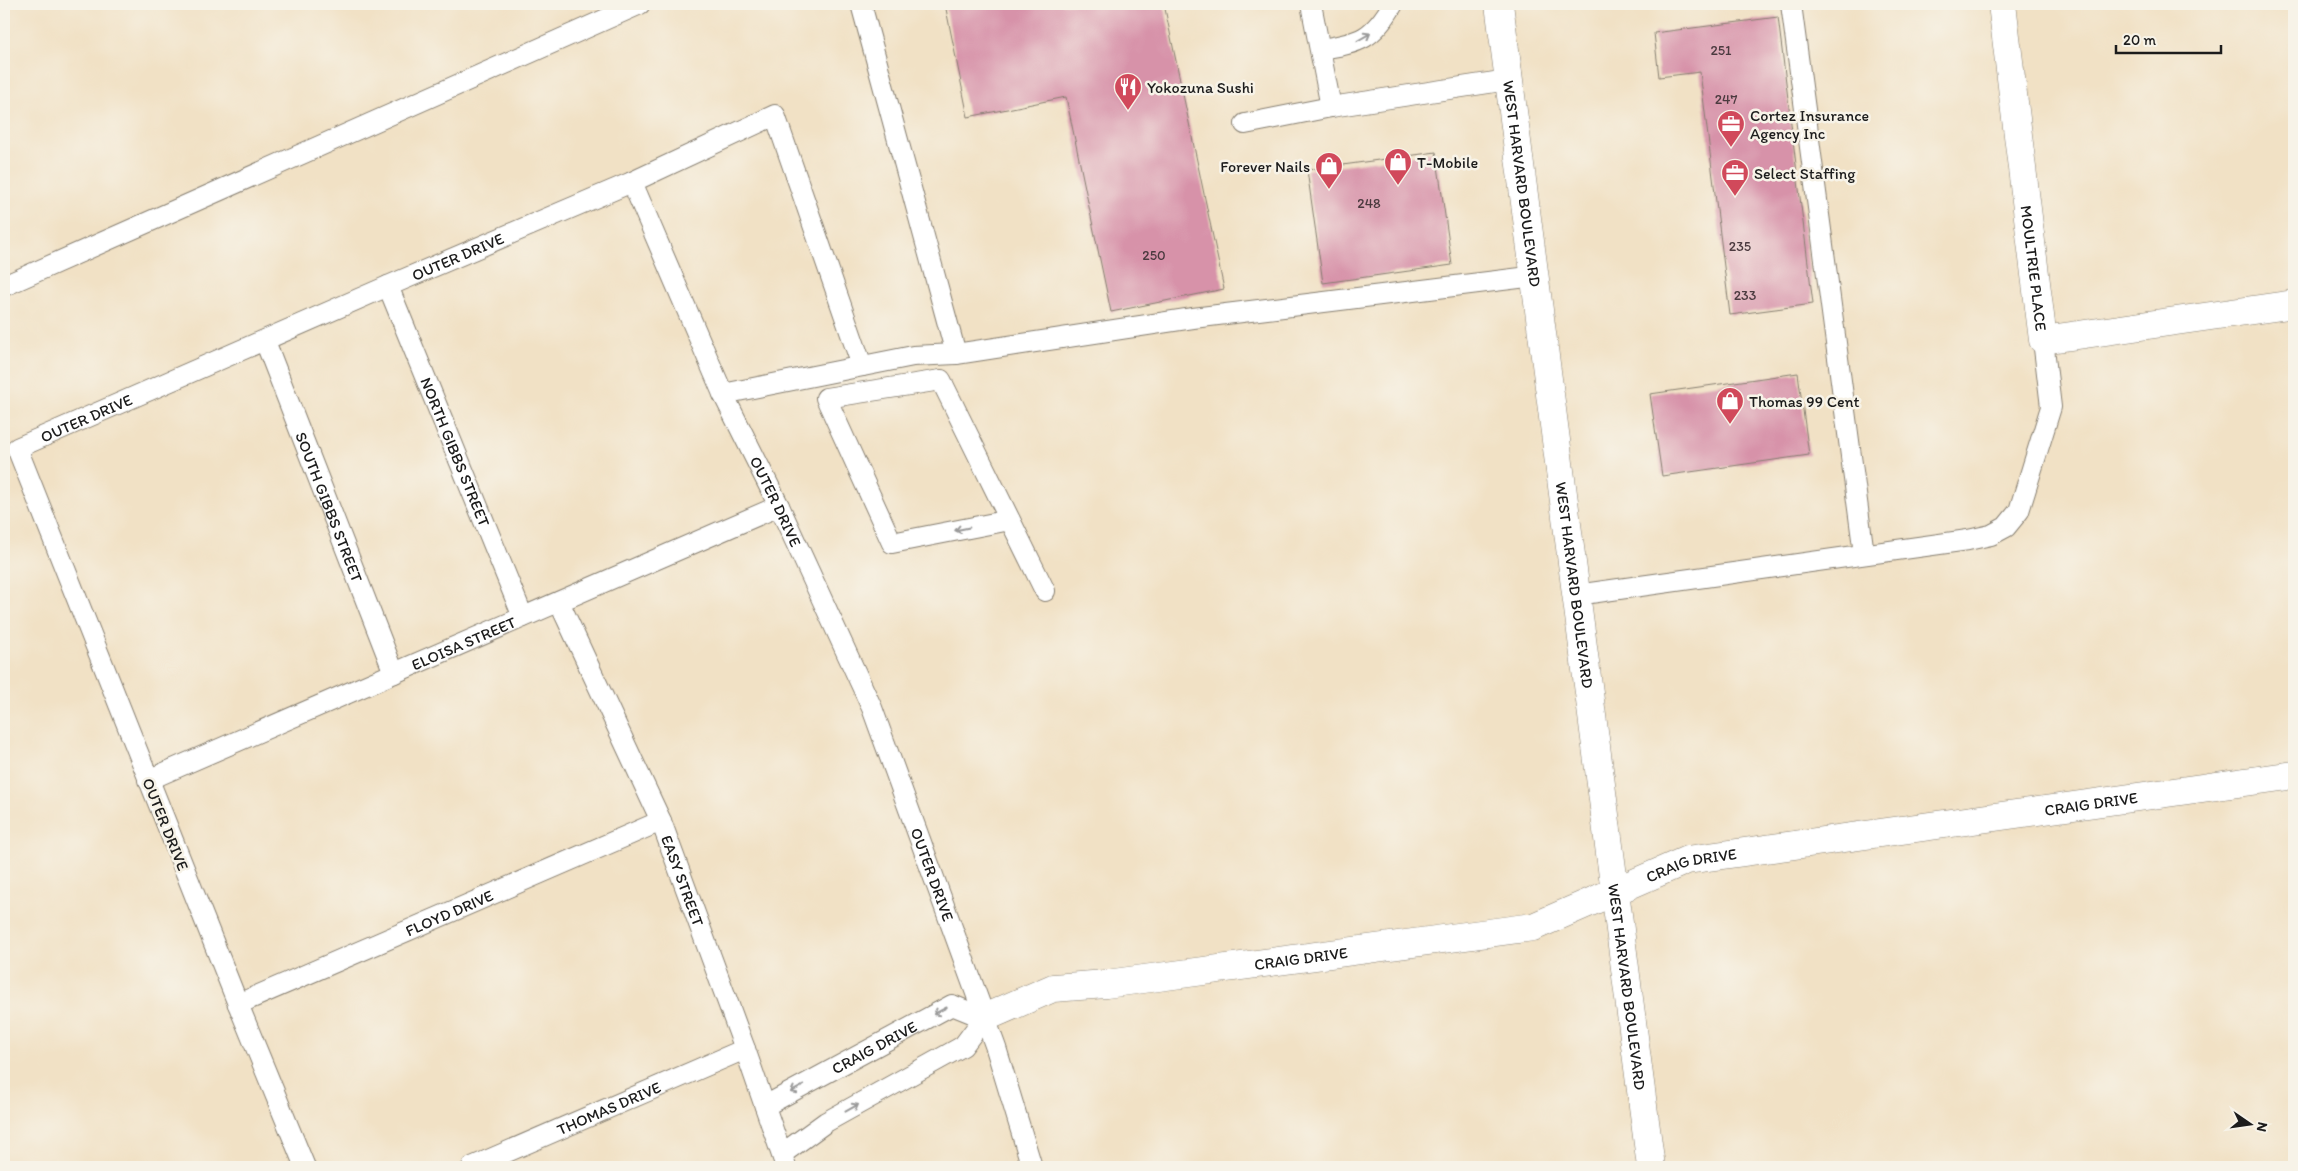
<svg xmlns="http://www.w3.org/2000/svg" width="2298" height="1171" font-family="Itim,sans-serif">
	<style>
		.building { fill: #d792a9 }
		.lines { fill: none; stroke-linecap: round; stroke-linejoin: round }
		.service-casing { stroke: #867e70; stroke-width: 22 }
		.minor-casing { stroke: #867e70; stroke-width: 29 }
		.primary-casing { stroke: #867e70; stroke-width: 29 }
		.service { stroke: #fff; stroke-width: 20 }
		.minor { stroke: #fff; stroke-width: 28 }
		.primary { stroke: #fff; stroke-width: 28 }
		.oneway { stroke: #999 }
		.labels { text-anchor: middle; stroke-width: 5; stroke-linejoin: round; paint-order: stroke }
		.number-label { font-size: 14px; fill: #4b3a3f }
		.poi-label { font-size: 16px; fill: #1c1c1c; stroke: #f7f3e8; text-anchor: start }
		.street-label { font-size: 16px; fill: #1c1c1c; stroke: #f7f3e8 }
	</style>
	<rect width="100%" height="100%" fill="#f7f3e8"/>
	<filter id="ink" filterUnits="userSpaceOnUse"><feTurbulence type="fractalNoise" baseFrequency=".02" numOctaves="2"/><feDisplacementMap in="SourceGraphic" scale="10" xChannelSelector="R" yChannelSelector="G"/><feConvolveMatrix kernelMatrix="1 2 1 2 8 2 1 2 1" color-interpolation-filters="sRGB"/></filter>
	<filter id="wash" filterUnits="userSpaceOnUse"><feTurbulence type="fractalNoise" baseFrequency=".0096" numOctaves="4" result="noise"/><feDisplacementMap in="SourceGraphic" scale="20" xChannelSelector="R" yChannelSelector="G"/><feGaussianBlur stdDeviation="1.12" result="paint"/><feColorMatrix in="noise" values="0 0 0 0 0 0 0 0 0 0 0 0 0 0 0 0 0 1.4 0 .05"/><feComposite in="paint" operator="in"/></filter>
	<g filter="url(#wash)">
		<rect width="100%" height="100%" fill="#f1e1c5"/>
		<g id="blocks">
			<g class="building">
				<polygon points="945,4 1164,4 1224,289 1111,312 1066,97 968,117"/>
				<polygon points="1778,17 1813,304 1730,315 1700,72 1659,77 1654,33"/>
				<polygon points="1436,152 1452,265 1323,283 1307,170"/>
				<polygon points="1798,373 1809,455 1662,476 1650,394"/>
			</g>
		</g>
	</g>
	<g filter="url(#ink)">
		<use href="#blocks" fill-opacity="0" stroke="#867e70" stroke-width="1"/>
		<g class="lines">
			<defs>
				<g id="service">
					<polyline points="861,4 956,354"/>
					<polyline points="1311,4 1331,107"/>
					<polyline points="1791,4 1864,554"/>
					<path d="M1321,49C1360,43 1373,39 1393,4"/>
					<polyline points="1245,124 1331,107 1508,80"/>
					<polyline points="632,182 775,115 862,366"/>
					<polyline points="4,286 640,4"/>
					<path id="s1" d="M388,286L523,617"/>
					<path id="s2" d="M265,341L394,673"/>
					<polyline points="723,394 913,356 956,354 1193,318 1536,276"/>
					<polyline points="1010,520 892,543 826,398 941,380 1045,591"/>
					<polyline points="1576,595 1968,540 1991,535 2006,527 2019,511 2051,407 2043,340"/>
					<path id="s3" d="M559,602L661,821L745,1049L786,1167"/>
					<path id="s4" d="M148,780L779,506"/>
					<path id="s5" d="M238,1004L661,821"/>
					<path id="s6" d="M765,1106L952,1005L984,1018"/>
					<polyline points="782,1154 826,1122 963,1046 984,1018"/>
					<path id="s7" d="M305,1167L238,1004L17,448L388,286L632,182L723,394L779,506L872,708L996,1048L1032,1167"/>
					<path id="s8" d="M472,1167L745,1049"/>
				</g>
				<g id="minor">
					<path id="s9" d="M2002,4L2043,340L2294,304"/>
					<path id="s10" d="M984,1018L1053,988L1106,984L1533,927L1687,860L2294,775"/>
				</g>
				<g id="primary">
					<path id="s11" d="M1499,4L1651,1167"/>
				</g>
			</defs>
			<use href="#service" class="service-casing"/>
			<use href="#minor" class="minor-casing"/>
			<use href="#primary" class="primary-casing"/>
			<use href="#service" class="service"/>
			<use href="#minor" class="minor"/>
			<use href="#primary" class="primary"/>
		</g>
		<defs><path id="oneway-shaft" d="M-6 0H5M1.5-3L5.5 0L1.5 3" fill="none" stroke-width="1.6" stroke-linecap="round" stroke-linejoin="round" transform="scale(1.25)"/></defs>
		<g class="oneway">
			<use href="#oneway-shaft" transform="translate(1364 37) rotate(-30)"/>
			<use href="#oneway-shaft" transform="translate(962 529) rotate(169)"/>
			<use href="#oneway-shaft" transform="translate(940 1011) rotate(152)"/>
			<use href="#oneway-shaft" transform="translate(797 1089) rotate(152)"/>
			<use href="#oneway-shaft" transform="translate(852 1108) rotate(-29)"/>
		</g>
	</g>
	<defs>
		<symbol id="restaurant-pin" viewBox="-11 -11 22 30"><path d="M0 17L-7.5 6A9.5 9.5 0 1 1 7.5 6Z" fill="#d1495b" stroke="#f7f3e8"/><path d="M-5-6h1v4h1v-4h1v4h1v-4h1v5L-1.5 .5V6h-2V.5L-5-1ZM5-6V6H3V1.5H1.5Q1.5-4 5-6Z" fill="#fff"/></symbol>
		<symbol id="office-pin" viewBox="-11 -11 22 30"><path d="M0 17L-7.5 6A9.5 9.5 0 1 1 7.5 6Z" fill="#d1495b" stroke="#f7f3e8"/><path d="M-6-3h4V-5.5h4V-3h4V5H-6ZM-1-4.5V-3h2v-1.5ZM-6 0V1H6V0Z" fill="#fff"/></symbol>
		<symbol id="shop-pin" viewBox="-11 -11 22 30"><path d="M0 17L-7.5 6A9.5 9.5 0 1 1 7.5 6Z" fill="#d1495b" stroke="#f7f3e8"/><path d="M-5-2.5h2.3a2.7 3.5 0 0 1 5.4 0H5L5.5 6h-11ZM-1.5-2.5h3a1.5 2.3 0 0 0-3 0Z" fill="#fff"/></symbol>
	</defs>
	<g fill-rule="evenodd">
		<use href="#restaurant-pin" x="1112" y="71" width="32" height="43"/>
		<use href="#office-pin" x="1715" y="108" width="32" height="43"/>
		<use href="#shop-pin" x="1382" y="146" width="32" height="43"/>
		<use href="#shop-pin" x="1313" y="150" width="32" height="43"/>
		<use href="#office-pin" x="1719" y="157" width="32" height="43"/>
		<use href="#shop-pin" x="1714" y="385" width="32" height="43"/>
	</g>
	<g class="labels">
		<g class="number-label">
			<text x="1721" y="55">251</text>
			<text x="1726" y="104">247</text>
			<text x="1369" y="208">248</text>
			<text x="1740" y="251">235</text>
			<text x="1154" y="260">250</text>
			<text x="1745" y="300">233</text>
		</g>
		<g class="poi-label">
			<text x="1147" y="93">Yokozuna Sushi</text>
			<text x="1750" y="121">Cortez Insurance<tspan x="1750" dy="18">Agency Inc</tspan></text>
			<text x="1417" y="168">T-Mobile</text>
			<text x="1310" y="172" text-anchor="end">Forever Nails</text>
			<text x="1754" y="179">Select Staffing</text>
			<text x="1749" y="407">Thomas 99 Cent</text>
		</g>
		<g class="street-label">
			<text dy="6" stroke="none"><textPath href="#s11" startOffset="181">WEST HARVARD BOULEVARD</textPath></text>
			<text dy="6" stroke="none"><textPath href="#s7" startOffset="1255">OUTER DRIVE</textPath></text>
			<text dy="6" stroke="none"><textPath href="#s9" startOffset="266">MOULTRIE PLACE</textPath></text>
			<text dy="6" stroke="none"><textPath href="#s7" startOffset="850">OUTER DRIVE</textPath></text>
			<text dy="6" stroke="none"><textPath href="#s1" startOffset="179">NORTH GIBBS STREET</textPath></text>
			<text dy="6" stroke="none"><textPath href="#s7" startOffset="1795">OUTER DRIVE</textPath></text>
			<text dy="6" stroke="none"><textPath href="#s2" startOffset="178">SOUTH GIBBS STREET</textPath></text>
			<text dy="6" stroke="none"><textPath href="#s11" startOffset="586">WEST HARVARD BOULEVARD</textPath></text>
			<text dy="6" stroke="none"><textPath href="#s4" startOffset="344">ELOISA STREET</textPath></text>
			<text dy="6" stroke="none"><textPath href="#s10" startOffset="1135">CRAIG DRIVE</textPath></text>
			<text transform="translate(166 824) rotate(68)" y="6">OUTER DRIVE</text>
			<text dy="6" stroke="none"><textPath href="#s10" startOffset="730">CRAIG DRIVE</textPath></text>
			<text dy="6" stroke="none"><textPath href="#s7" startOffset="2200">OUTER DRIVE</textPath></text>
			<text dy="6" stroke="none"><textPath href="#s3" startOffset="305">EASY STREET</textPath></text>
			<text dy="6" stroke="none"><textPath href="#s5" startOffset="230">FLOYD DRIVE</textPath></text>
			<text dy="6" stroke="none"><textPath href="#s10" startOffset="325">CRAIG DRIVE</textPath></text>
			<text dy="6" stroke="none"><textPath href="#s11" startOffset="991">WEST HARVARD BOULEVARD</textPath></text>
			<text dy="6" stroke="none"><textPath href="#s6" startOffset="124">CRAIG DRIVE</textPath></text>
			<text dy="6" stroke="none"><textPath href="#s8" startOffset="149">THOMAS DRIVE</textPath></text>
		</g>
	</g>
	<rect width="2298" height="1171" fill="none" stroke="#f7f3e8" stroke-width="20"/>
	<g transform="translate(2250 1124) rotate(103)" stroke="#f7f3e8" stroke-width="4" paint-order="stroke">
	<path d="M0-4L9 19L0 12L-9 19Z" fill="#1c1c1c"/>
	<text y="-8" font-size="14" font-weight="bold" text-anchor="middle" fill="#1c1c1c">N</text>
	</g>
	<path d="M2116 45v8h105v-8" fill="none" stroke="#1c1c1c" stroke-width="2.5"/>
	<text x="2123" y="45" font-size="15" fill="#1c1c1c" stroke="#f7f3e8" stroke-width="4" paint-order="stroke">20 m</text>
</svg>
